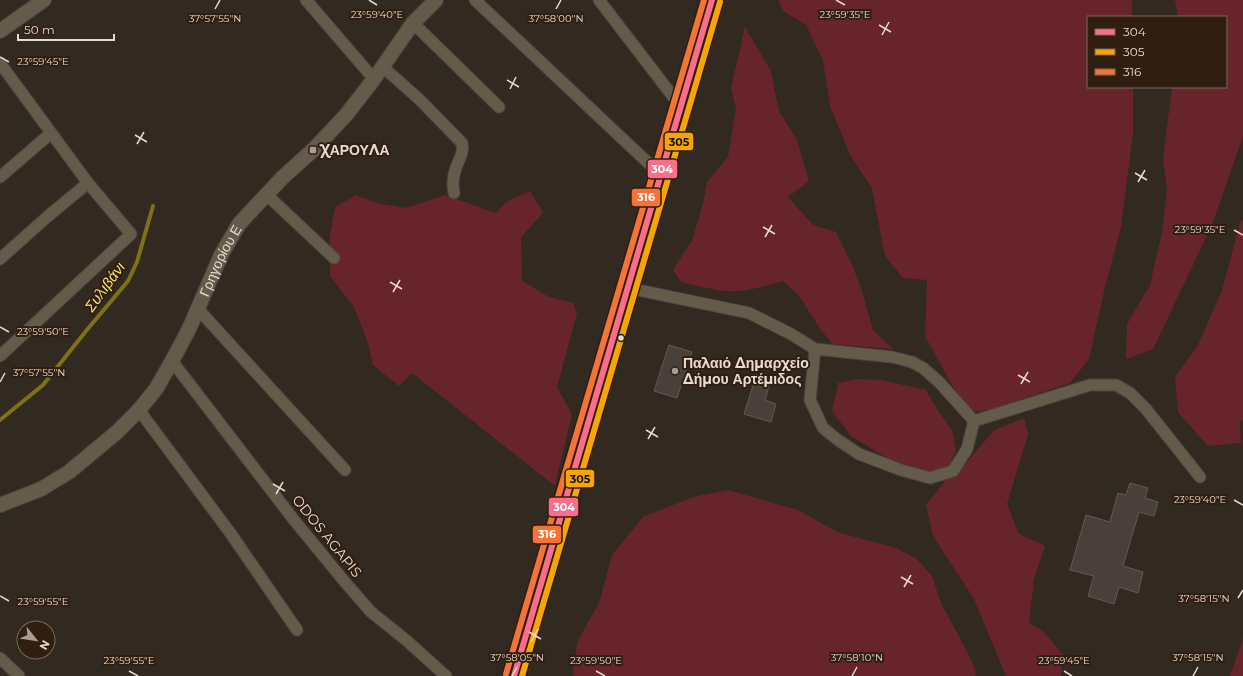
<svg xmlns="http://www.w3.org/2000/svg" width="1243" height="676" font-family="Montserrat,sans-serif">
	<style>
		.green { fill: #67242b }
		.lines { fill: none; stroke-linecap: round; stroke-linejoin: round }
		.stream { stroke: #7e7116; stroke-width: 4 }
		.building { fill: #49403b; stroke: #645a55 }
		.minor-casing { stroke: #4d453f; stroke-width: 13 }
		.tertiary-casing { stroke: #4d453f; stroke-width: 16 }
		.secondary-casing { stroke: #4d453f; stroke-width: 18 }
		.minor { stroke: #655b4b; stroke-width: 11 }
		.tertiary { stroke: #655b4b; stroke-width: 14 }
		.secondary { stroke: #685c46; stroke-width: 16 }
		.bus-1-casing { stroke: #301e10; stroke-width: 9 }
		.bus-2-casing { stroke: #301e10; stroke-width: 9 }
		.bus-3-casing { stroke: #301e10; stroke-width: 9 }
		.bus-1 { stroke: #fb6d88; stroke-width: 6 }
		.bus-2 { stroke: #f7a600; stroke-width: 6 }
		.bus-3 { stroke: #f57335; stroke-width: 6 }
		.ticks { fill: none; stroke: #e7dad1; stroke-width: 1.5 }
		.poi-dot { fill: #a89c93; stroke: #301e10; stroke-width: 1.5 }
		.bus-dot { fill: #e7dad1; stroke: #301e10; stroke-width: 1.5 }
		.labels { text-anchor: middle; stroke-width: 4; stroke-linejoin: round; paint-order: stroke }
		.poi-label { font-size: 14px; font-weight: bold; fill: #e7dad1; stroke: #301e10; text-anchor: start }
		.street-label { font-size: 14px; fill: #e7dad1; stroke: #301e10 }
		.water-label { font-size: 15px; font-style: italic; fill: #f7e56d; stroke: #301e10 }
		.ticks-label { font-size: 10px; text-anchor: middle; fill: #e7dad1; stroke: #301e10; stroke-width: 4; stroke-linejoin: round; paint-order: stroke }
		.line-badge { stroke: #301e10; stroke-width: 1.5 }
		.badge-label { font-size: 11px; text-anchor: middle; font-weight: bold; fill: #fff }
		.pale-badge-label { font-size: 11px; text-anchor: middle; font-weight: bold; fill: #111 }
	</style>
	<rect width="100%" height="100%" fill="#322921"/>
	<g class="green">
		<polygon points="778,0 1132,0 1132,17 1088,17 1088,87 1133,87 1133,134 1121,227 1105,287 1089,359 1070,383 990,410 967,412 925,336 927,280 903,278 885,256 872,188 850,155 830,106 823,60 806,25 783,11"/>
		<polygon points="1175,0 1243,0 1243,136 1212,225 1153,349 1126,359 1127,324 1150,285 1162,232 1167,189 1163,159 1172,87 1226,87 1226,17 1178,17"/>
		<path d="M745,27L771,71L779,111L797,140L809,181L788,197L813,225L836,232L853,267L862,291L873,330L893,349L832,344L819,327L799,296L783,281C765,286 744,293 724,291C710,289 695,285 681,282L673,270L692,240L703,204L707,182L728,157L736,109L731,88Z"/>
		<polygon points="530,191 543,213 521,237 522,281 549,297 573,303 577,313 557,387 572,414 555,486 412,373 399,386 373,365 368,343 354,307 330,276 330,235 335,207 356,195 376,203 406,208 445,195 496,213 506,202"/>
		<polygon points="1243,219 1243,419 1240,423 1241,443 1208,446 1178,412 1175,377 1198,345 1222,290 1240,223"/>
		<polygon points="857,379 881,380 926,390 937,409 952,430 956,451 945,474 926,471 889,459 851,436 832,411 838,383"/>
		<polygon points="1024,418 1028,434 1007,504 1019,534 1045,546 1034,579 1029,623 1043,631 1063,655 1061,676 1006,676 974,599 933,536 926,505 946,480 957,474 994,430"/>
		<polygon points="728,490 798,510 837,532 896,548 917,559 932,576 941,603 970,657 977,674 974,676 573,676 577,642 599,603 612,555 643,517 693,497"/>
		<polygon points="1243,638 1243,676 1230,676"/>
	</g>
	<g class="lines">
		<polyline class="stream" points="0,420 43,385 86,331 128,281 137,262 153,206"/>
	</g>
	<g class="building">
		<polygon points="669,345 692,352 677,398 654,391"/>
		<polygon points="755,379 770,383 765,400 776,404 771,422 744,414"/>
		<polygon points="1130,483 1148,488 1145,498 1158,502 1154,516 1139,512 1123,566 1143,572 1138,593 1119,587 1114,604 1088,596 1094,576 1070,570 1086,515 1110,522 1118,493 1126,495"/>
	</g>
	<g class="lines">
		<defs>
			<g id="minor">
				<polyline points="306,0 374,79"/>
				<polyline points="475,0 661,175"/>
				<polyline points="599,0 681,107"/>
				<polyline points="413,23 499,107"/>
				<polyline points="0,63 88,183 131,234 0,356"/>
				<path d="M383,67L420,100L462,143C464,154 459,158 456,168C453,176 452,184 454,193"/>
				<polyline points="0,177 51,133"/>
				<polyline points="267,195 334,258"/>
				<polyline points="0,259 47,217 88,183"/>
				<polyline points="628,288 749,313 791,334 815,349 892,357 912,362 923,368 939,382 974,421 967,449 953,471 930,478 901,470 859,454 838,440 823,428 810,400 815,349"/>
				<polyline points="198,309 345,470"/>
				<polyline points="172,361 294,520 344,581 371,612 406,640 446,676"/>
				<polyline points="139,410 231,534 297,630"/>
				<polyline points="974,421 1090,385 1116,385 1130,393 1146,409 1200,477"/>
				<polyline points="0,658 19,676"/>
			</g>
			<g id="tertiary">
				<polyline points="0,31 44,0"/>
				<path id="s1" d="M0,505L41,489L69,472L117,432L139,410L156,389L172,361L189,329L221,255L239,224L282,178L313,150L346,115L374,79L413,23L436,0"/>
			</g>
			<polyline id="secondary" points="514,676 712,0"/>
		</defs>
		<use href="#minor" class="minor-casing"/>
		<use href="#tertiary" class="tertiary-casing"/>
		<use href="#secondary" class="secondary-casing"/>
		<use href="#minor" class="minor"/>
		<use href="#tertiary" class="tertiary"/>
		<use href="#secondary" class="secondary"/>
		<defs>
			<polyline id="bus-1" points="514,676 712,0"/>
			<polyline id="bus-2" points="522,676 720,2"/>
			<polyline id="bus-3" points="506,674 704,0"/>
		</defs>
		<use href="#bus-1" class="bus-1-casing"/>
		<use href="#bus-2" class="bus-2-casing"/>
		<use href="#bus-3" class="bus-3-casing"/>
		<use href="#bus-1" class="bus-1"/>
		<use href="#bus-2" class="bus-2"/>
		<use href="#bus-3" class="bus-3"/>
	</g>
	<path class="ticks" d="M369,0L377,5M836,0L845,5M215,9L220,0M556,9L561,0M879,25L891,32M882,35L889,22M0,57L9,62M507,80L519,87M510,89L516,77M135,135L147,142M137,144L144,132M1135,173L1147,180M1138,182L1145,170M763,227L775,234M1234,230L1243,235M765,237L772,225M390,282L402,289M393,292L400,280M0,327L9,332M1018,375L1030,382M0,382L5,373M1021,384L1028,372M646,430L658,437M648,439L655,427M273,484L285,491M276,494L283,482M1234,500L1243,505M901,577L913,584M904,587L911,575M0,596L9,601M1238,598L1243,590M529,632L541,639M531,642L538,629M129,671L138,676M596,671L605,676M1064,671L1072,676M512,676L517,667M852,676L857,667M1193,676L1198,667"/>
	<g class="poi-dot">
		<rect x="309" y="146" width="8" height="8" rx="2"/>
		<circle cx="675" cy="371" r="4"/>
	</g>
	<circle class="bus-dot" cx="621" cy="338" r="3.5"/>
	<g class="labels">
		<g class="poi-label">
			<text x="321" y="155">ΧΑΡΟΥΛΑ</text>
			<text x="683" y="368">Παλαιό Δημαρχείο<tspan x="683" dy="16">Δήμου Αρτέμιδος</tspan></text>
		</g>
		<g class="street-label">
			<text dy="5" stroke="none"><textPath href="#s1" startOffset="341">Γρηγορίου Ε</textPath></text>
			<text transform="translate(327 536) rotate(51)" y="5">ODOS AGAPIS</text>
		</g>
		<g class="water-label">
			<text transform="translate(105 287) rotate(-54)" y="5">Συλιβάνι</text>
		</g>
	</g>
	<g class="ticks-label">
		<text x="377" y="18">23°59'40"E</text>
		<text x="845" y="18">23°59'35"E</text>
		<text x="215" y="22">37°57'55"N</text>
		<text x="556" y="22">37°58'00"N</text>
		<text x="43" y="65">23°59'45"E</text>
		<text x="1200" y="233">23°59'35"E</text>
		<text x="43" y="335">23°59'50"E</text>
		<text x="39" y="376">37°57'55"N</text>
		<text x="1200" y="503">23°59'40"E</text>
		<text x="1204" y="602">37°58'15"N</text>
		<text x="43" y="605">23°59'55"E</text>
		<text x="517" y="661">37°58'05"N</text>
		<text x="857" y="661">37°58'10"N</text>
		<text x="1198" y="661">37°58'15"N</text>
		<text x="129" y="664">23°59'55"E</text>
		<text x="596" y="664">23°59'50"E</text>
		<text x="1064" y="664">23°59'45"E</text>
	</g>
	<g class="line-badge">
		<rect x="664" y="132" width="30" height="19" rx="4" fill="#f7a600"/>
		<rect x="647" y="159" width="31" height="20" rx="4" fill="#fb6d88"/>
		<rect x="631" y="188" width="30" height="19" rx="4" fill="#f57335"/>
		<rect x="565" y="469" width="30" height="19" rx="4" fill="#f7a600"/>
		<rect x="548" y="497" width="31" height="20" rx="4" fill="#fb6d88"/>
		<rect x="532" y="525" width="30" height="19" rx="4" fill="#f57335"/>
	</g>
	<g class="badge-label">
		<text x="662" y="173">304</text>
		<text x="646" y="201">316</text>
		<text x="564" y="511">304</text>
		<text x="547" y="538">316</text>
	</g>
	<g class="pale-badge-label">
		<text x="679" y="146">305</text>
		<text x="580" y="483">305</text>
	</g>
	<rect x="1087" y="16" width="140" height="72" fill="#301e10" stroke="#79695d"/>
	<rect x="1095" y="29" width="20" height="6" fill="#fb6d88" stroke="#79695d"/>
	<text x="1123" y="36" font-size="12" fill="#e7dad1">304</text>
	<rect x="1095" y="49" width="20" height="6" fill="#f7a600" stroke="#79695d"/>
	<text x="1123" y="56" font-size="12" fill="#e7dad1">305</text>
	<rect x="1095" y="69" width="20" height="6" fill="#f57335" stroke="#79695d"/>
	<text x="1123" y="76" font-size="12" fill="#e7dad1">316</text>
	<g transform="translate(36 640) rotate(120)"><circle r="19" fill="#301e10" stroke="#79695d"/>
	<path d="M0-3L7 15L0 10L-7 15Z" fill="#a89c93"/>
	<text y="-6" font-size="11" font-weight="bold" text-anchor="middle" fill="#e7dad1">N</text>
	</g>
	<path d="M18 34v6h96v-6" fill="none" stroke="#e7dad1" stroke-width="2"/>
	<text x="24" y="34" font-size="12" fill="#e7dad1" stroke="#301e10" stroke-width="3" paint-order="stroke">50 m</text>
</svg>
